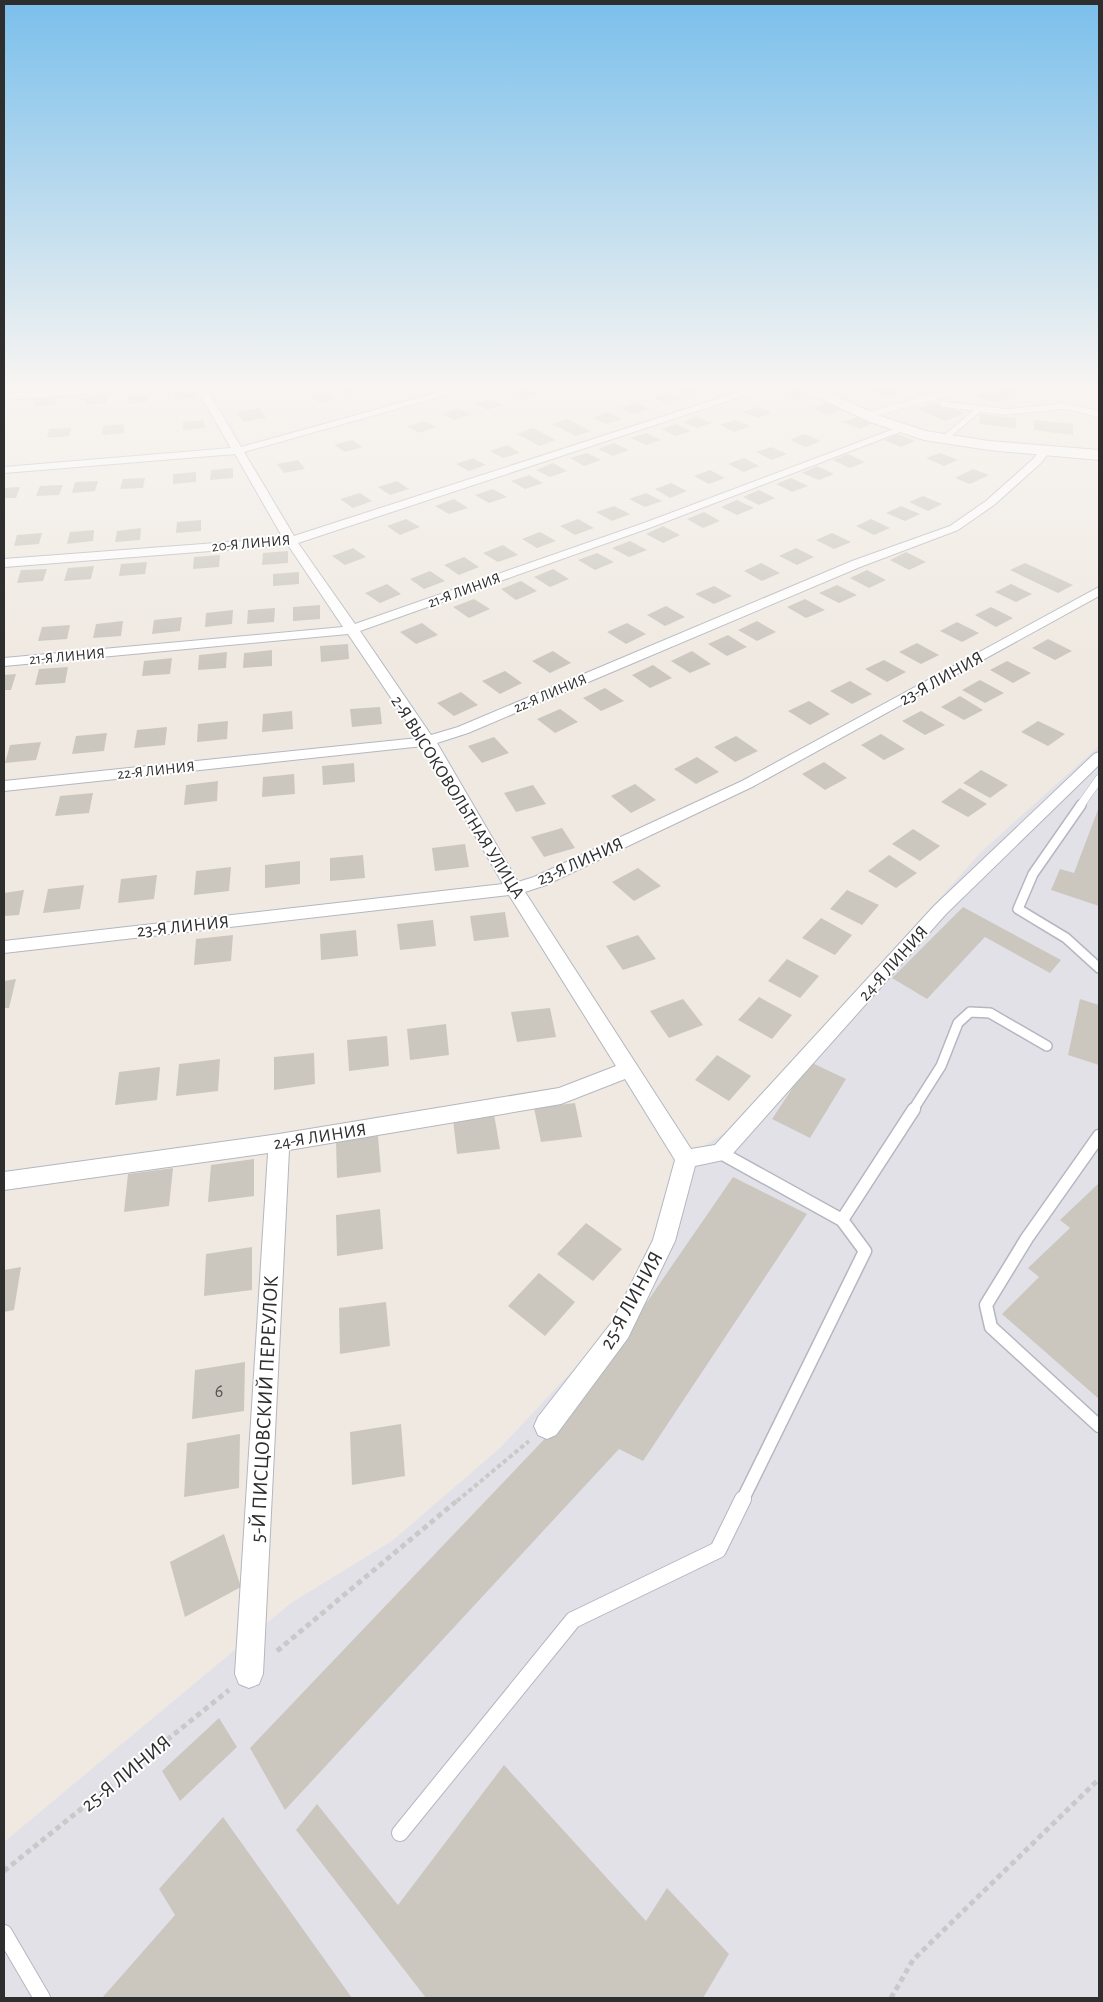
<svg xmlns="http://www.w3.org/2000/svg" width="1103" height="2002" font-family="'Alegreya Sans',sans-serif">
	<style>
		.industrial { fill: #e3e1e8 }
		.building { fill: #cbc7bf }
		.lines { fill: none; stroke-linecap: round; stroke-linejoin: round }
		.lane-far4-casing { stroke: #b4b7c1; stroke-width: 7 }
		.lane-far3-casing { stroke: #b4b7c1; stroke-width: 9 }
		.lane-far2-casing { stroke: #b4b7c1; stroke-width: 12 }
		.lane-far1-casing { stroke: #b4b7c1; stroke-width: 15 }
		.lane-casing { stroke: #b4b7c1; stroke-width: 18 }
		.street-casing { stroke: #b4b7c1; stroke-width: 2 }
		.secondary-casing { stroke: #b4b7c1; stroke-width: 2 }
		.path-far1 { stroke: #c9c9c9; stroke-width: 4; stroke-dasharray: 4.5 3; stroke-linecap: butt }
		.path { stroke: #c9c9c9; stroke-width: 5; stroke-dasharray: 5.5 4; stroke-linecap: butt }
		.lane-far4 { stroke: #fff; stroke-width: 5.5 }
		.lane-far3 { stroke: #fff; stroke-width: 8 }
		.lane-far2 { stroke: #fff; stroke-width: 9 }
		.lane-far1 { stroke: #fff; stroke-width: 12 }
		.lane { stroke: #fff; stroke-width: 16 }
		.street { fill: #fff; fill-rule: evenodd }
		.secondary { fill: #fff; fill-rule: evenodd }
		.labels { text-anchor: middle; stroke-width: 4; stroke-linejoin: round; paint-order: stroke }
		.far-street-label { font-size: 15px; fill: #2e2e2e; stroke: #fff }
		.street-label { font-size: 18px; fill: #2e2e2e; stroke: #fff }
		.near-number-label { font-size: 18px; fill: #555452 }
		.near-street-label { font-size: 21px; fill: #2e2e2e; stroke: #fff }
	</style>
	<rect width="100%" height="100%" fill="#efe9e1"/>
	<polygon class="industrial" points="1099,746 1099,1998 4,1998 4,1842 291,1603 392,1541 499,1449 617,1323 699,1149 775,1101 853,995 982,851"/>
	<g class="building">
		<polygon points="350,384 355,384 364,389 347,394 337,388"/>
		<polygon points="537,384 562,384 564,385 549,390"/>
		<polygon points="871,384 891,384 906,390 888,397 863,387"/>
		<polygon points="1016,384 1037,384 994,403 976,396 983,393 989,395"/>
		<polygon points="691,385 704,391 690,396 676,390"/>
		<polygon points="526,388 539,394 523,399 511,393"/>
		<polygon points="793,388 807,394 794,399 779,393"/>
		<polygon points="195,390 195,397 175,399 175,391"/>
		<polygon points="326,392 337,398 320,403 309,397"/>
		<polygon points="667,393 681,399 667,404 653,398"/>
		<polygon points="147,394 147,402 127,404 127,396"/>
		<polygon points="107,396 106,403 85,405 86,397"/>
		<polygon points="57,397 55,405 34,407 36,399"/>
		<polygon points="491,399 503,405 487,410 475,404"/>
		<polygon points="635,402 649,409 634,414 621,408"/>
		<polygon points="936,402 964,413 945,421 917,409"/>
		<polygon points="827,403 843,409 829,415 813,408"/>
		<polygon points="758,407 772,413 758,418 743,412"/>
		<polygon points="259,408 266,418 243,422 236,412"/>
		<polygon points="459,408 471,415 454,420 442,414"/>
		<polygon points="608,412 622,419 606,424 593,418"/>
		<polygon points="980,414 1016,418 1016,428 979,424"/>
		<polygon points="697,416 712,423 697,428 683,422"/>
		<polygon points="857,417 873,423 860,429 843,422"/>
		<polygon points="567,419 591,431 576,436 552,424"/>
		<polygon points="204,420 205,428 183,430 183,422"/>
		<polygon points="735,420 750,426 735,432 720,425"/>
		<polygon points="1034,420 1073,424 1073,435 1034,430"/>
		<polygon points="424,421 436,427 419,433 407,426"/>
		<polygon points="124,424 124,433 102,435 103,426"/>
		<polygon points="676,424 691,431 676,436 661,429"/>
		<polygon points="71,428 69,436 47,438 49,429"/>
		<polygon points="533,428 556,440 540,446 517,434"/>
		<polygon points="647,433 661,440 646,445 631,438"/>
		<polygon points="805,434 821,441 806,447 790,440"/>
		<polygon points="898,434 915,441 901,447 884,440"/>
		<polygon points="352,440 363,447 345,452 334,445"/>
		<polygon points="614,443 629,450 613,456 598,449"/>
		<polygon points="507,445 520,453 503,458 490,451"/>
		<polygon points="771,447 787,454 772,460 756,452"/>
		<polygon points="587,453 601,460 584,466 570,458"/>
		<polygon points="940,453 958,460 944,466 926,458"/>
		<polygon points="848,454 865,462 850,468 833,460"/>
		<polygon points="473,458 486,465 469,471 456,464"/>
		<polygon points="744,458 759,466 744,472 728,464"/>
		<polygon points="298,460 305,469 284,473 277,464"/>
		<polygon points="553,463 567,471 550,477 536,470"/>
		<polygon points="817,466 834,474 819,480 802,473"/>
		<polygon points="233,468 233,478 210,480 211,470"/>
		<polygon points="973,469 989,475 970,484 955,478"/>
		<polygon points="710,470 725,478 709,484 694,476"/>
		<polygon points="196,472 196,482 173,484 173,474"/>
		<polygon points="529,475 543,483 525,489 511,481"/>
		<polygon points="145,478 143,488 120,489 123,479"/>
		<polygon points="791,478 808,486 792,492 776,484"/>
		<polygon points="98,481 95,491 72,493 75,482"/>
		<polygon points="397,481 409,489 390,495 378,487"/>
		<polygon points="671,483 687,491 670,498 655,489"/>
		<polygon points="63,485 59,495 36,496 40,486"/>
		<polygon points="20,487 16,498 4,498 4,488"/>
		<polygon points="493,489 507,497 489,503 475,495"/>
		<polygon points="759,490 775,498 759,505 743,497"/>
		<polygon points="360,493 372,501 353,508 340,499"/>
		<polygon points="646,493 662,501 645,507 629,499"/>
		<polygon points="923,496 942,504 928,511 909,502"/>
		<polygon points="454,499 468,508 449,514 435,506"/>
		<polygon points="737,500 754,508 737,515 721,507"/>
		<polygon points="614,506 630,514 612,521 596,512"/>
		<polygon points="901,506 920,514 905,521 886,513"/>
		<polygon points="704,512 720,521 703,528 687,519"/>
		<polygon points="406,519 420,527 400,535 387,526"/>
		<polygon points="578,519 594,528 575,535 560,526"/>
		<polygon points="871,519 890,528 874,535 856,526"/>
		<polygon points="201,520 201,531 176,533 177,522"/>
		<polygon points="663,526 680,535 663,543 646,534"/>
		<polygon points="141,528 140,540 115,542 117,531"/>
		<polygon points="94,530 93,541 67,544 70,532"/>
		<polygon points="540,532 556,541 537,548 522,539"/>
		<polygon points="42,533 39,544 14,546 17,535"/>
		<polygon points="832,533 851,542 834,549 816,540"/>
		<polygon points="630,541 647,550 629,557 612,548"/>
		<polygon points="503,545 518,555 498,562 483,553"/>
		<polygon points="353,548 366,557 345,565 332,556"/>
		<polygon points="796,548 814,557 797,565 779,556"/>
		<polygon points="288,551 288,563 262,565 263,553"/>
		<polygon points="906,552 926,562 909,570 890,560"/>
		<polygon points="597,553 614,562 595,570 578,560"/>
		<polygon points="220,555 219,567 193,569 194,557"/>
		<polygon points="464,557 479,567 459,575 444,565"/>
		<polygon points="147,562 145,574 119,576 121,564"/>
		<polygon points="761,563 780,573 762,581 744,571"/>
		<polygon points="1025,563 1073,585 1058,593 1010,570"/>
		<polygon points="94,566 91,579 64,581 68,568"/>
		<polygon points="47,569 43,581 17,583 21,570"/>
		<polygon points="553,569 569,579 550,587 534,577"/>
		<polygon points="867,570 886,580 869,588 850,578"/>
		<polygon points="430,571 445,581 424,589 410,579"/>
		<polygon points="299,572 299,584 273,586 273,574"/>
		<polygon points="521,581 537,591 516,600 501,589"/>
		<polygon points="387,584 401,594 380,603 365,593"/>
		<polygon points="1011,584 1032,594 1016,602 995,592"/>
		<polygon points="837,585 857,595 839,603 819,593"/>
		<polygon points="714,586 732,596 714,604 695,594"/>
		<polygon points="474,599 490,609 469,618 453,607"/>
		<polygon points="805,599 825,610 806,618 787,607"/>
		<polygon points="320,605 320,619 293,621 293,607"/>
		<polygon points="666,606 685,617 665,626 647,615"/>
		<polygon points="991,607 1013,618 996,627 975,615"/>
		<polygon points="275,608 274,622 247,624 248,610"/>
		<polygon points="233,610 232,624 205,627 206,613"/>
		<polygon points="182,617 180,631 152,634 154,620"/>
		<polygon points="123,621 121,636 93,638 96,624"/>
		<polygon points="757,621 776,632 757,641 738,630"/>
		<polygon points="957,622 979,633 962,642 940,631"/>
		<polygon points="422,623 438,635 416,644 400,632"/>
		<polygon points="627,623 646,634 626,644 607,632"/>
		<polygon points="70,625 67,639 38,641 42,627"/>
		<polygon points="728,635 747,647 727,656 708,644"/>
		<polygon points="1048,639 1072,651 1055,660 1032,648"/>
		<polygon points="917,643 939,655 921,664 899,652"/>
		<polygon points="348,644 349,659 321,662 320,646"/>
		<polygon points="272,650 272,666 243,668 244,653"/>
		<polygon points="553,651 571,663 550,673 532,661"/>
		<polygon points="692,651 711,664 690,673 671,661"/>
		<polygon points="227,652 226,668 198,670 199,655"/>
		<polygon points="172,658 170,674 142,676 144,661"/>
		<polygon points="884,660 906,672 887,682 865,669"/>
		<polygon points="1007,661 1031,673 1013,683 990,670"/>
		<polygon points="653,665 672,678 650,688 632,675"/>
		<polygon points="68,667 65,683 35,685 39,669"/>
		<polygon points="505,671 522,683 500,694 482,681"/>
		<polygon points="16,674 11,690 4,690 4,675"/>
		<polygon points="980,680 1004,693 985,703 962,690"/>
		<polygon points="850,681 872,694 852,704 830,691"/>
		<polygon points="605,688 624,701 601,711 583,698"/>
		<polygon points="461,692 478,705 454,716 437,703"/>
		<polygon points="960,696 983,710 964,720 941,707"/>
		<polygon points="809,701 830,714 810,725 788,711"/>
		<polygon points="380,707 382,724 352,727 350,709"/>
		<polygon points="560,709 578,722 555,733 537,719"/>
		<polygon points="292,711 293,729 262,732 263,714"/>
		<polygon points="921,711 945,725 925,735 902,721"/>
		<polygon points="228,721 227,739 197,742 198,724"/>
		<polygon points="1038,721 1065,734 1048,746 1021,732"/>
		<polygon points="167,727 165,745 134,748 137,730"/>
		<polygon points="107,733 104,751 72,754 76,736"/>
		<polygon points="881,734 905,749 884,760 861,745"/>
		<polygon points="736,736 758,751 735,762 714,747"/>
		<polygon points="494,737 509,753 482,763 468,746"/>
		<polygon points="41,742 36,760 5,763 10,745"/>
		<polygon points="697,757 719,772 696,784 674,769"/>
		<polygon points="824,762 847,778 825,790 802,774"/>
		<polygon points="354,763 355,782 323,785 322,766"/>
		<polygon points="981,770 1008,785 990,798 963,783"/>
		<polygon points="294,774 295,794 262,797 263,777"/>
		<polygon points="218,781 217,801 184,805 186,785"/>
		<polygon points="635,784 656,800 631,813 611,796"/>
		<polygon points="533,785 546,804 516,812 504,793"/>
		<polygon points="960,788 987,804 968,817 941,802"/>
		<polygon points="93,793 89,813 55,816 60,796"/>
		<polygon points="1099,807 1099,906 1051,890 1060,869 1074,873"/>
		<polygon points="562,828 575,848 544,857 531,837"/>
		<polygon points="913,829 940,846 920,861 892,844"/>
		<polygon points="465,844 469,867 435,871 432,848"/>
		<polygon points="363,855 365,878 330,881 330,858"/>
		<polygon points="889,855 917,873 896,888 868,871"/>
		<polygon points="300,861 300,884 265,888 265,865"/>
		<polygon points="231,867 229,891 194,895 196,871"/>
		<polygon points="638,868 661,886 634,901 612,882"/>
		<polygon points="157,875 154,899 118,903 121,879"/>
		<polygon points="84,885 80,909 43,913 48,889"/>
		<polygon points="24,890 19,915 4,916 4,893"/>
		<polygon points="847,890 879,905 862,925 830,909"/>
		<polygon points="963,907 1061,960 1050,973 985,937 927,999 892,978"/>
		<polygon points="505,912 509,937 474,941 470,916"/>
		<polygon points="821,918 852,935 835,955 802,938"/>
		<polygon points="433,920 436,946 400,950 397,924"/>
		<polygon points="356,930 358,956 321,960 320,934"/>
		<polygon points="233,935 231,961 194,965 196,939"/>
		<polygon points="638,935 656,959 623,970 606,946"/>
		<polygon points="787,959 819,976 800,998 768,981"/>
		<polygon points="16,979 9,1008 4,1008 4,981"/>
		<polygon points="759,997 792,1015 772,1039 738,1020"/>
		<polygon points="683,999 703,1025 669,1038 650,1011"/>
		<polygon points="1080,999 1099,1005 1099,1065 1068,1055"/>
		<polygon points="550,1008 556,1037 517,1042 511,1012"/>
		<polygon points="446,1024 449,1055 410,1060 407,1029"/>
		<polygon points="387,1036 389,1066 349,1071 347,1040"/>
		<polygon points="314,1053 315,1084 274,1090 274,1057"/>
		<polygon points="717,1055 751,1076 729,1101 695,1080"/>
		<polygon points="220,1059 218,1091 176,1096 179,1064"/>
		<polygon points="810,1062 846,1079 810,1138 772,1119"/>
		<polygon points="160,1067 157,1100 115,1105 119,1072"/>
		<polygon points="575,1103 582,1137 541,1142 534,1108"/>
		<polygon points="494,1114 500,1149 457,1154 453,1119"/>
		<polygon points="378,1136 381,1172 337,1178 336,1141"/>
		<polygon points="254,1159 254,1196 208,1202 211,1165"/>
		<polygon points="173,1168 169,1206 124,1212 128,1174"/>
		<polygon points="733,1177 807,1214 643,1461 619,1449 285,1810 250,1748 574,1408"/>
		<polygon points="1099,1183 1099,1399 1002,1314 1039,1277 1028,1268 1070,1228 1060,1220"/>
		<polygon points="380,1209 383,1249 337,1256 336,1215"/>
		<polygon points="586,1223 622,1249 593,1281 557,1254"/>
		<polygon points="252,1247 252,1290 204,1296 206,1254"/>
		<polygon points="21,1267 14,1310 4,1312 4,1270"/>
		<polygon points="539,1273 575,1302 545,1336 508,1306"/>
		<polygon points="386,1302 390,1346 340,1354 339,1308"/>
		<polygon points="245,1362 244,1411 192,1419 195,1370"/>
		<polygon points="401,1424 405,1476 352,1485 350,1432"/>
		<polygon points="240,1434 239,1488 184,1497 187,1443"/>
		<polygon points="224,1534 241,1587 185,1617 170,1562"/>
		<polygon points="219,1718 237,1747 180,1801 162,1771"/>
		<polygon points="504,1765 646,1921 667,1888 729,1954 703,1998 426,1998 296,1830 317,1804 398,1905"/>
		<polygon points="223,1817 352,1998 102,1998 175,1915 159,1889"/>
	</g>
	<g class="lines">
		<defs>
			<g id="lane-far4">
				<polyline points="889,384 913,394"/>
				<polyline points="818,394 846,384"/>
				<polyline points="943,404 1006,412 1064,406 1099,414"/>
				<polyline points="869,415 979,384"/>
				<polyline points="945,438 978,410"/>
			</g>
			<polyline id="lane-far3" points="1080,806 1099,779"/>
			<g id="lane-far2">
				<polyline points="1081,805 1033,874 1018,909 1066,938 1099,968"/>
				<polyline points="913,1110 941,1066 958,1023 970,1012 990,1013 1047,1046"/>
			</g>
			<g id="lane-far1">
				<polyline points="1099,1136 1027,1238 986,1305 991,1327 1099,1426"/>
				<polyline points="721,1153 842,1220 865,1251 742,1501"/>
				<polyline points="842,1220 914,1109"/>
			</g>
			<g id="lane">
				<polyline points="400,1833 573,1620 718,1550 743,1499"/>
				<polyline points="4,1933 42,1998"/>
			</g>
			<g id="street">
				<polygon points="138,384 188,384 183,387 4,400 4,394"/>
				<polygon points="194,384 204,384 241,447 468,384 485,384 244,452 294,536 763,384 779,384 298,543 355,624 644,523 899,427 908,429 652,527 360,631 431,735 458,727 852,561 950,526 986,501 1033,459 1042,448 1050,448 1051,450 1041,463 994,505 958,530 860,567 468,733 437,743 518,882 534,877 742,781 1099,587 1099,596 752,787 546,885 525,892 691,1149 715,1145 934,906 1094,754 1099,752 1099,765 946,914 728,1159 695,1166 675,1241 628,1338 556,1435 547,1439 538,1435 534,1426 538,1417 612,1322 653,1240 675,1160 625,1079 561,1104 289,1150 263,1674 259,1684 249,1688 239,1684 235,1674 268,1153 4,1190 4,1172 279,1134 559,1088 616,1066 509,895 4,953 4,941 503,884 423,746 4,791 4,781 418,738 348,634 4,666 4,658 343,627 288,545 4,567 4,559 283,538 235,454 4,473 4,467 231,448"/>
			</g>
			<polygon id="secondary" points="789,384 809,384 880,416 926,431 989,441 1099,450 1099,460 989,450 924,440 870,422"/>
		</defs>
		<use href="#lane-far4" class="lane-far4-casing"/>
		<use href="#lane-far3" class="lane-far3-casing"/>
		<use href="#lane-far2" class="lane-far2-casing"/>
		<use href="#lane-far1" class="lane-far1-casing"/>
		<use href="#lane" class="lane-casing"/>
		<use href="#street" class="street-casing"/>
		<use href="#secondary" class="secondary-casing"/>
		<polyline class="path-far1" points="457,1501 529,1441"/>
		<g class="path">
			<polyline points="277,1651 459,1499"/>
			<polyline points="4,1871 229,1690"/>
			<polyline points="891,1998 913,1960 1099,1779"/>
		</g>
		<use href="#lane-far4" class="lane-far4"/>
		<use href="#lane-far3" class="lane-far3"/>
		<use href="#lane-far2" class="lane-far2"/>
		<use href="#lane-far1" class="lane-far1"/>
		<use href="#lane" class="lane"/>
		<use href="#street" class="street"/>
		<use href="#secondary" class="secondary"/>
	</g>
	<linearGradient id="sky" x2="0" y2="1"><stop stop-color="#7abfeb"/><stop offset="0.58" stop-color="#f8f5f2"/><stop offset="1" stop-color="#f8f5f2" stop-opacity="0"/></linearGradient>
	<rect width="1103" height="665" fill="url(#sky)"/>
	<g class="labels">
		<g class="far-street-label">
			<text transform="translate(251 543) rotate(-5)" y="5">20-Я ЛИНИЯ</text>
			<text transform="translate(464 590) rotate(-20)" y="5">21-Я ЛИНИЯ</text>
			<text transform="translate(67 656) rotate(-5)" y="5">21-Я ЛИНИЯ</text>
			<text transform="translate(550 693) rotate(-23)" y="5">22-Я ЛИНИЯ</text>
			<text transform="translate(156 770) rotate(-6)" y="5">22-Я ЛИНИЯ</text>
		</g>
		<g class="street-label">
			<text transform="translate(941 678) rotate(-29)" y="6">23-Я ЛИНИЯ</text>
			<text transform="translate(458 797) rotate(58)" y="6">2-Я ВЫСОКОВОЛЬТНАЯ УЛИЦА</text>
			<text transform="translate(580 861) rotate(-24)" y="6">23-Я ЛИНИЯ</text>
			<text transform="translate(183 926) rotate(-6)" y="6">23-Я ЛИНИЯ</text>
			<text transform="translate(893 963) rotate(-48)" y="6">24-Я ЛИНИЯ</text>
			<text transform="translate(320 1136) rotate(-9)" y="6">24-Я ЛИНИЯ</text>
		</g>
		<g class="near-number-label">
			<text x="219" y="1397">6</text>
		</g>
		<g class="near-street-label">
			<text transform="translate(631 1300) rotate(-61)" y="7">25-Я ЛИНИЯ</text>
			<text transform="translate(264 1409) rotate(-87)" y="7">5-Й ПИСЦОВСКИЙ ПЕРЕУЛОК</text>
			<text transform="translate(126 1773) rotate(-39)" y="7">25-Я ЛИНИЯ</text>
		</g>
	</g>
	<rect width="1103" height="2002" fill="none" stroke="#2e2e2e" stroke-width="10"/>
</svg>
